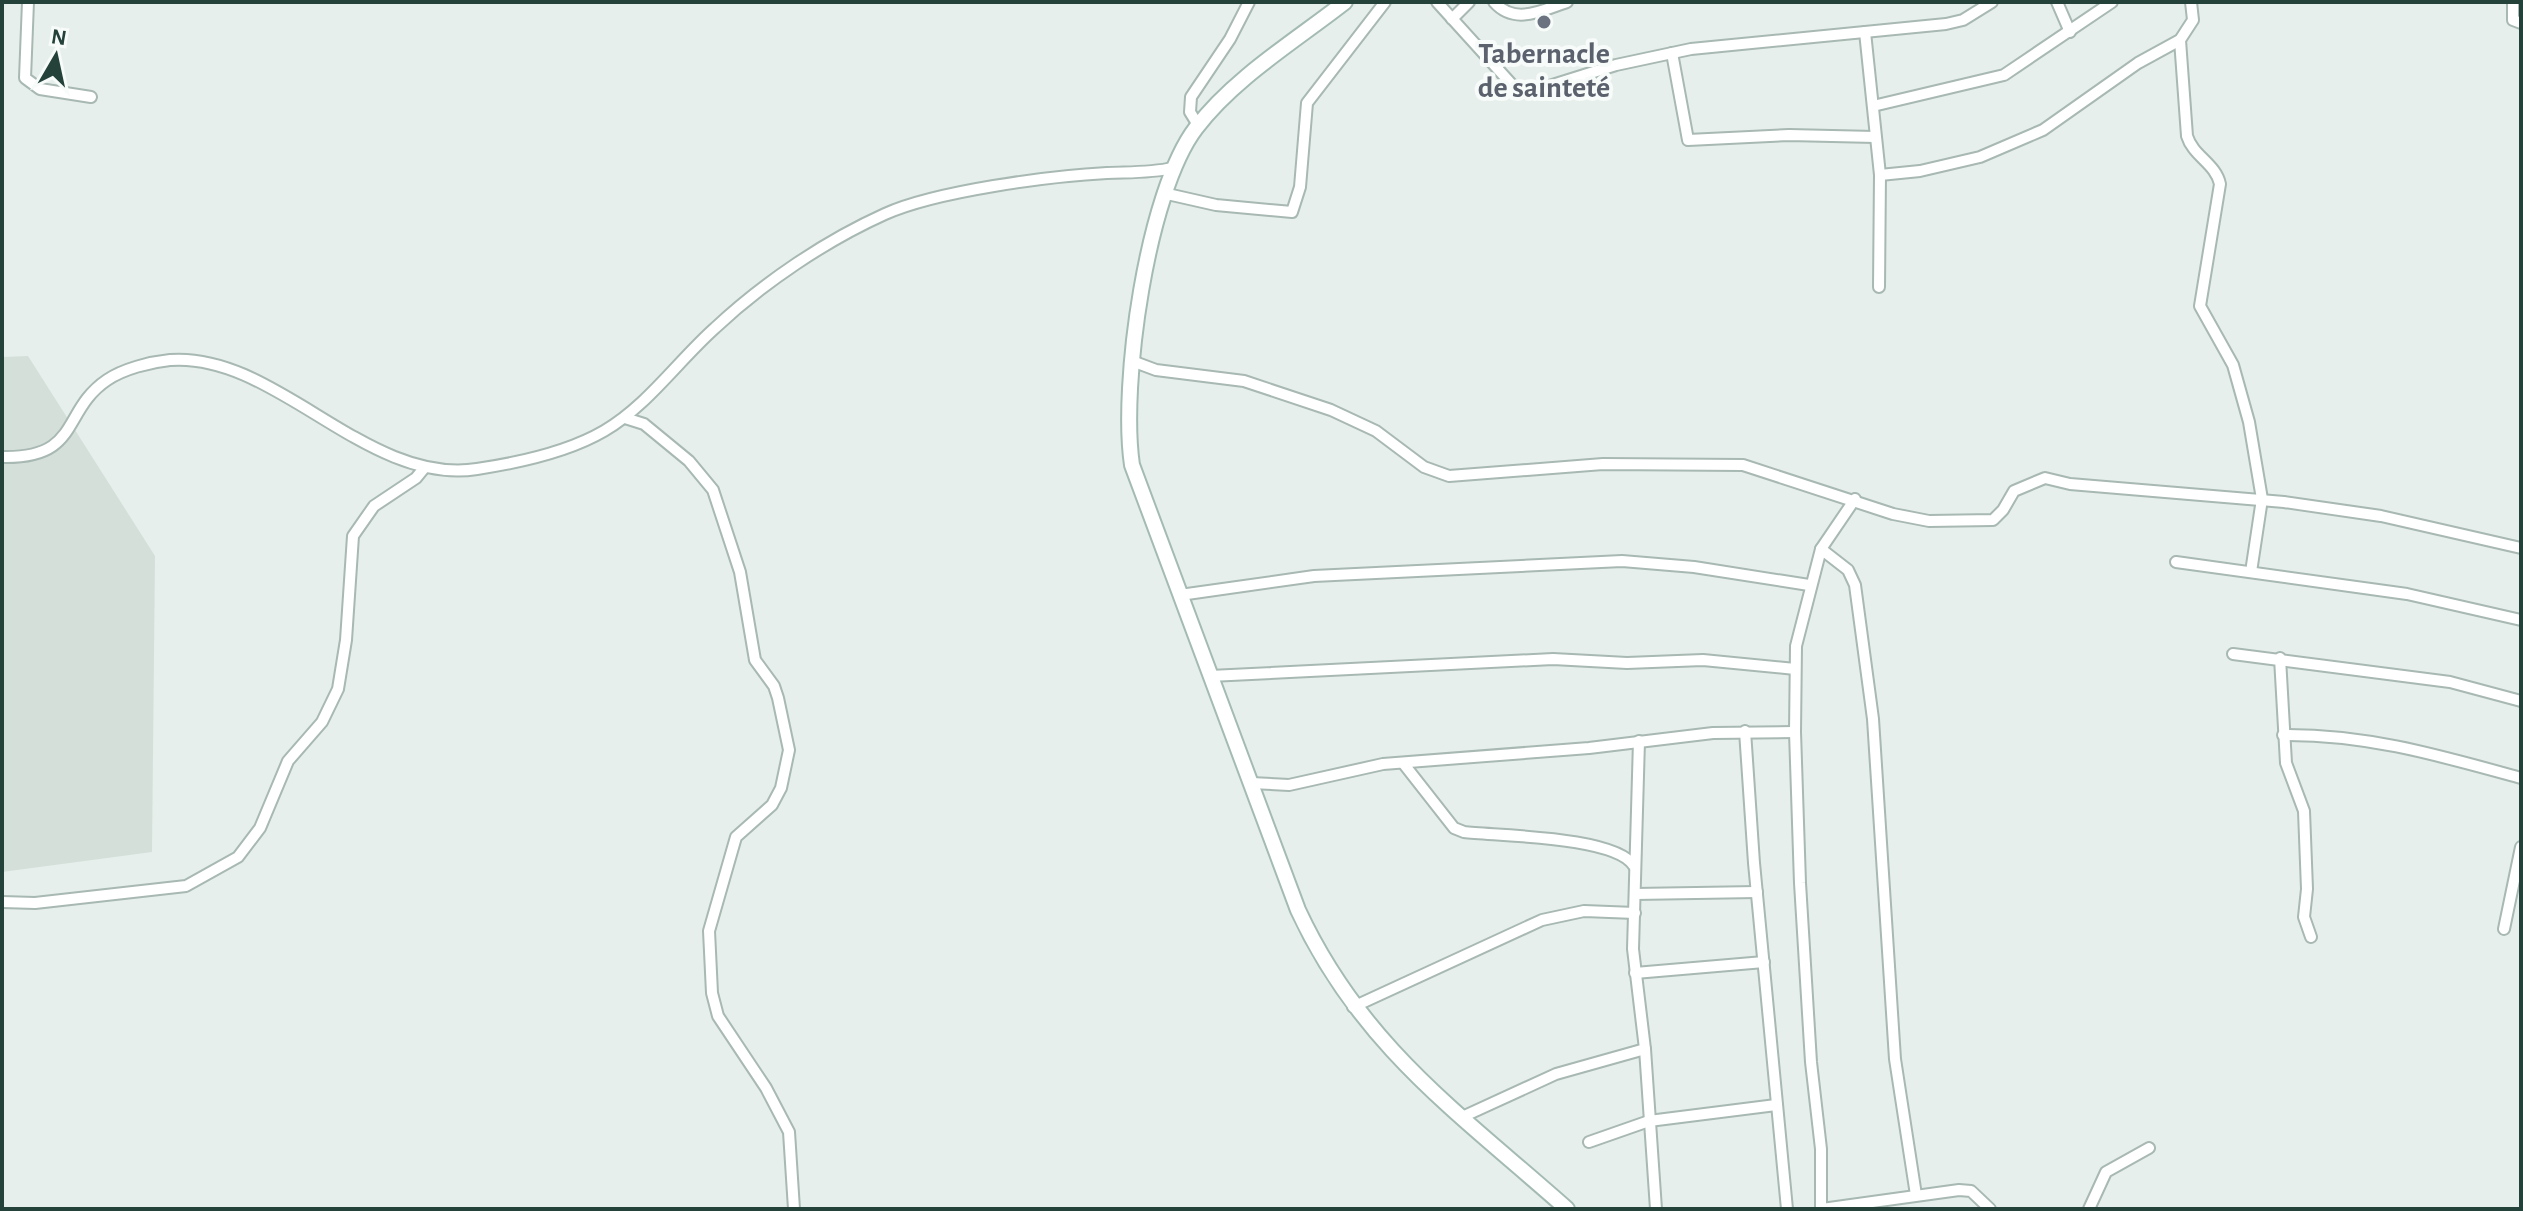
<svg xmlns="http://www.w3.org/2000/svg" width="2523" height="1211" font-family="'Alegreya Sans',sans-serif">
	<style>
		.built { fill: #d4dfda }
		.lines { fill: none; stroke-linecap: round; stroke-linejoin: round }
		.minor-casing { stroke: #a8b8b2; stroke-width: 14 }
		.secondary-casing { stroke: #a4bbb3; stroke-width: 18 }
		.minor { stroke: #fff; stroke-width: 10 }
		.secondary { stroke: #fff; stroke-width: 14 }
		.worship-dot { fill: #6b7280; stroke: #f7fbf9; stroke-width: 3 }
		.labels { text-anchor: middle; stroke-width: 8; stroke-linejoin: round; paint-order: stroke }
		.worship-label { font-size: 30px; font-weight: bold; fill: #5b616d; stroke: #f7fbf9 }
	</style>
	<rect width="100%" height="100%" fill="#e6efeb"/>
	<polygon class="built" points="28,356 155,556 152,852 2,872 2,357"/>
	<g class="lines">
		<defs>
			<g id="minor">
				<polyline points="28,2 25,78 40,89 91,97"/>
				<polyline points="1437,2 1515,88 1527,93 1616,65 1691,49 1946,24 1963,20 1992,2"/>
				<path d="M1494,2C1515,26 1543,10 1567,2"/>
				<polyline points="2057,2 2070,32"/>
				<polyline points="2513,2 2513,20 2521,23"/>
				<polyline points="1452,19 1469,2"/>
				<polyline points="1865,32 1880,175 1879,287"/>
				<path d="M2180,40L2187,136C2193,156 2216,164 2220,184L2200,306L2233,365L2249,422L2262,499L2251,572"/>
				<polyline points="1672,53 1688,140 1789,135 1875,137"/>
				<polyline points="1873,106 2004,75 2112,2"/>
				<polyline points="1198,125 1190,112 1191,97 1230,39 1249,2"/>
				<polyline points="1880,175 1920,171 1980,157 2043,130 2138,63 2180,40 2193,20 2191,2"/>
				<polyline points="1163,193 1216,205 1292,212 1300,187 1307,103 1385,2"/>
				<polyline points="1132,361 1156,370 1244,381 1331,410 1376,431 1424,467 1449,476 1603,464 1743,465 1893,514 1929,521 1993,520 2003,510 2014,491 2045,478 2070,484 2284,502 2381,516 2521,548"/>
				<polyline points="625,418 644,424 689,461 713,490 740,572 755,660 774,686 778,698 789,750 781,788 772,805 736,837 709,931 712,993 718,1016 766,1088 789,1132 794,1209"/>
				<path d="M2,457C81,459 61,411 107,380C123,369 150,362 170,360C276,352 366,486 477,469C517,463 568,452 604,431C647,406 678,361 715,328C763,283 825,241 885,214C936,191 1050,176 1107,173C1130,172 1150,173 1173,168"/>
				<polyline points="1821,549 1848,570 1855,585 1873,719 1895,1059 1916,1195"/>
				<polyline points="2176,562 2407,594 2521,620"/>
				<polyline points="1180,595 1314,576 1622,561 1694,567 1809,585"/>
				<polyline points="2233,654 2450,682 2521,701"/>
				<polyline points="2280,658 2286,763 2304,811 2307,889 2304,917 2311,937"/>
				<polyline points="1210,676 1553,659 1627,663 1703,660 1795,669"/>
				<polyline points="1745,731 1754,863 1787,1209"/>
				<path d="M2283,735C2367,734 2441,756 2521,778"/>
				<polyline points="1639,741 1633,949 1645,1049 1656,1209"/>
				<path d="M1403,763L1454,828L1464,832C1497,836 1616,836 1634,866"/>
				<polyline points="1251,783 1289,785 1383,764 1589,748 1713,733 1795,732"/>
				<polyline points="1635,894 1757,892"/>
				<polyline points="2,902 35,903 186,886 238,857 260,828 288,761 322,722 338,689 346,640 353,536 374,506 416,478 425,467"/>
				<polyline points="2504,929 2521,847"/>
				<polyline points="1635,973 1764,962"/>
				<polyline points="1353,1007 1542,920 1584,911 1635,913"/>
				<polyline points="1460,1118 1556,1074 1645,1049"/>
				<polyline points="1589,1142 1649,1121 1776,1105"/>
				<polyline points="1821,1209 1821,1149 1811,1062 1800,883 1795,732 1796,646 1821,549 1855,499"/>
				<polyline points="1822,1209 1959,1190 1971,1191 1990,1209"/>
				<polyline points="2089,1209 2106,1172 2149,1148"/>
			</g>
			<path id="secondary" d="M1345,2C1295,41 1234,78 1196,128C1147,192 1120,385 1132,465L1298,910C1361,1046 1459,1113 1567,1209"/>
		</defs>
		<use href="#minor" class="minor-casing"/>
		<use href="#secondary" class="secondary-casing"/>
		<use href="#minor" class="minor"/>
		<use href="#secondary" class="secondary"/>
	</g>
	<circle class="worship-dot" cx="1544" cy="22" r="8"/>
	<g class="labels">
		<g class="worship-label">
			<text x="1544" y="63">Tabernacle<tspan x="1544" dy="34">de sainteté</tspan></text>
		</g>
	</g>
	<rect width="2523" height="1211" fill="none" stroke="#24423a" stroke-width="8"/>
	<g transform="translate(56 56) rotate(9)" stroke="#f7fbf9" stroke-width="6" paint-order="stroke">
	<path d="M0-6L14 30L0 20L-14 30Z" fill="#24423a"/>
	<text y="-12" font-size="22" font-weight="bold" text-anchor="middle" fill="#24423a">N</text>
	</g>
</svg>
